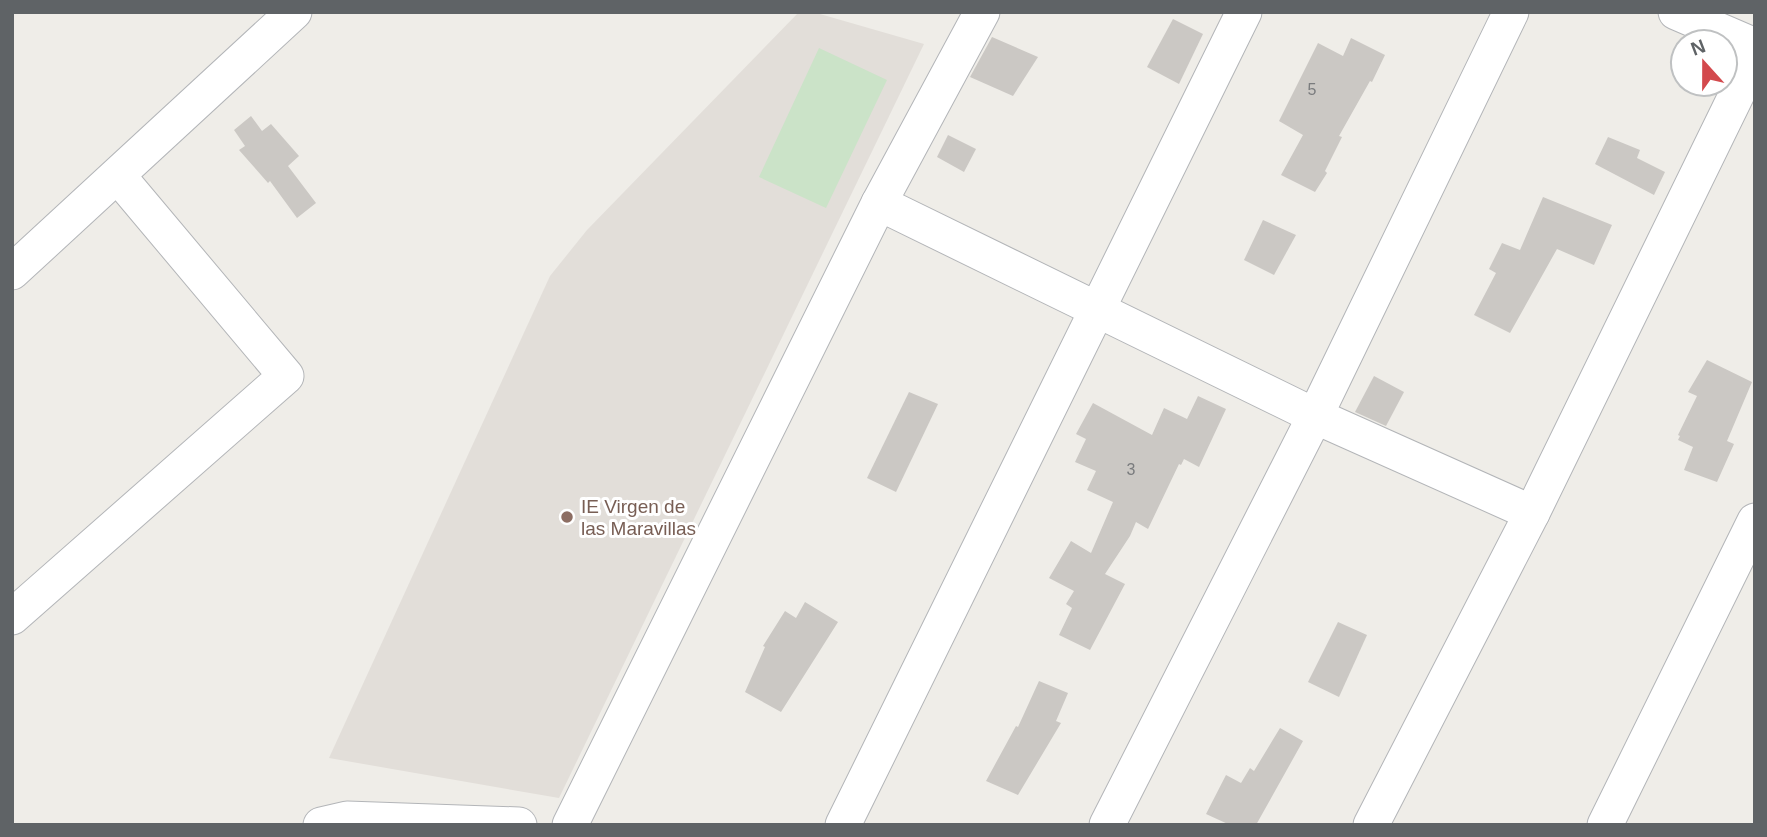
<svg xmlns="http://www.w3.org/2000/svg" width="1767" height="837" font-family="Helvetica,sans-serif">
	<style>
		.education { fill: #e2ded9 }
		.green { fill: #cbe3c8 }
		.building { fill: #cbc8c4 }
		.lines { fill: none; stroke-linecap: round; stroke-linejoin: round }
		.minor-casing { stroke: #b3b5b8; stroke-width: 37 }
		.minor { stroke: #fff; stroke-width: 35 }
		.education-dot { fill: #8d6e63; stroke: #fff; stroke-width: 2.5 }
		.labels { text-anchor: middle; stroke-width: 6; stroke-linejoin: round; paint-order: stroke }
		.number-label { font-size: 16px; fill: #7a7c7e }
		.education-label { font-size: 19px; fill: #785e54; stroke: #fff; text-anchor: start }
	</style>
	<rect width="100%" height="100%" fill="#efede8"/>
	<polygon class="education" points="799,12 813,12 924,44 559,798 329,758 550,276 587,230"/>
	<polygon class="green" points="819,48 887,80 826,208 759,177"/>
	<g class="building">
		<polygon points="1173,19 1203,34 1179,84 1147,67"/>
		<polygon points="992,37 1038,57 1013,96 970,77"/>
		<polygon points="1351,38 1385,55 1372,82 1370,81 1339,136 1342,137 1325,171 1327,173 1315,192 1281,175 1303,135 1279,121 1318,43 1343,56"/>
		<polygon points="251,116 262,131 271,124 299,156 288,166 316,203 297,218 270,181 268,183 239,150 245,146 234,130"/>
		<polygon points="948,135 976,149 964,172 937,157"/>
		<polygon points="1608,137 1640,150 1637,158 1665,172 1654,195 1595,164"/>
		<polygon points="1543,197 1612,225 1594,265 1557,249 1510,333 1474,315 1496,273 1489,269 1502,243 1520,250"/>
		<polygon points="1263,220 1296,235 1274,275 1244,260"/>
		<polygon points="1707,360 1752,382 1727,441 1734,444 1717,482 1684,470 1693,447 1678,440 1680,436 1678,435 1697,396 1688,392"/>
		<polygon points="1374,376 1404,392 1386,426 1355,412"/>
		<polygon points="909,392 938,404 896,492 867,478"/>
		<polygon points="1198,396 1226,409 1199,467 1184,459 1181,465 1179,464 1148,529 1136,522 1130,536 1105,574 1125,584 1090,650 1059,635 1072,608 1066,604 1074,591 1049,578 1071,541 1091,553 1113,502 1087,490 1096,471 1075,462 1086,439 1076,434 1093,403 1152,435 1164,408 1187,419"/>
		<polygon points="805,602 838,622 781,712 745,692 765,647 763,646 785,611 796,618"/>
		<polygon points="1338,622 1367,635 1339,697 1308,682"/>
		<polygon points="1039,681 1068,693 1056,721 1061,723 1018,795 986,781 1016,726 1018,727"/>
		<polygon points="1280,728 1303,741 1256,825 1230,825 1206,814 1226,775 1241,783 1250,768 1254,771"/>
	</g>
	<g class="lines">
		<defs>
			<g id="minor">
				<polyline points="1676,12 1755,46"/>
				<polyline points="879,203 1315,416 1532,513"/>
				<polyline points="12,272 294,12"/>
				<polyline points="12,617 286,376 118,176"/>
				<polyline points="321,825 347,819 519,825"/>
				<polyline points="570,825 879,203 982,12"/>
				<polyline points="843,825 1244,12"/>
				<polyline points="1107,825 1315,416 1511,12"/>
				<polyline points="1371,825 1532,513 1755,57"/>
				<polyline points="1605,825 1755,521"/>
			</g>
		</defs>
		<use href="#minor" class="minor-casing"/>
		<use href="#minor" class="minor"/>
	</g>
	<circle class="education-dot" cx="567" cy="517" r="7"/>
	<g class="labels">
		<g class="number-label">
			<text x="1312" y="95">5</text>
			<text x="1131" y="475">3</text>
		</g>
		<g class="education-label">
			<text x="581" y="513">IE Virgen de<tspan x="581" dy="22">las Maravillas</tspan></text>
		</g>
	</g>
	<rect width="1767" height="837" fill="none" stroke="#5f6366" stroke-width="28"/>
	<g transform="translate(1704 63) rotate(339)"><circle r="33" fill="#ffffff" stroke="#bfc1c2" stroke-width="2"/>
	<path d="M0-5L12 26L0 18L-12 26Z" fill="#d3494d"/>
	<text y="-10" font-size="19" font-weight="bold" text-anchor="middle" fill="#5f6366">N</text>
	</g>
</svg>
